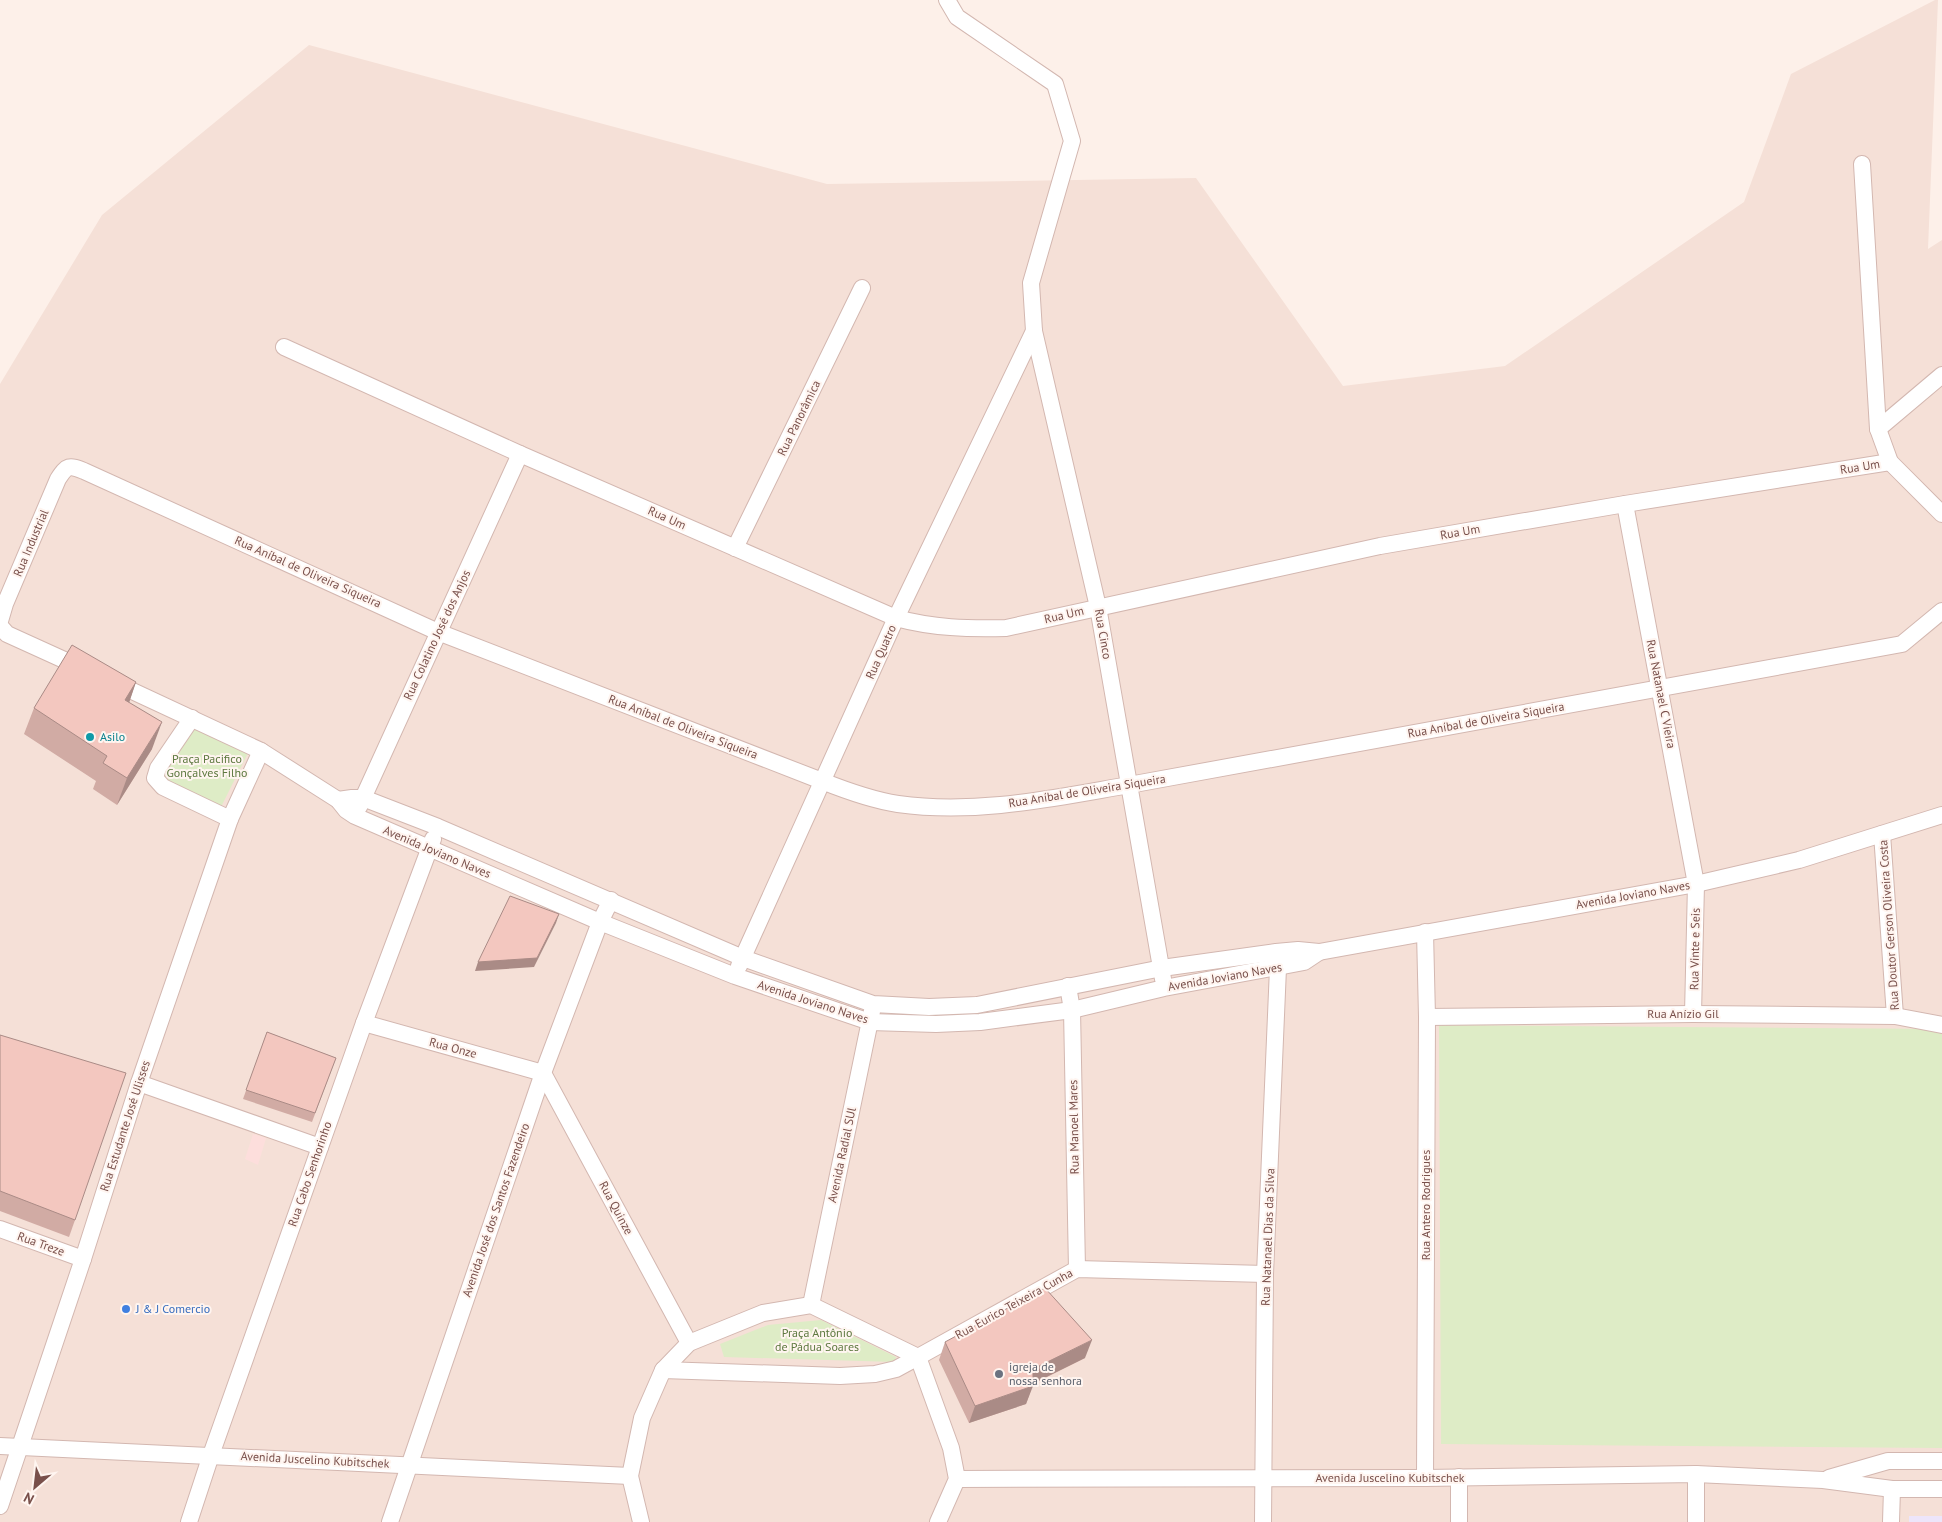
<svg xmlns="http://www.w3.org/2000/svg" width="1942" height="1522" font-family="'PT Sans',sans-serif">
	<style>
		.residential { fill: #f5e0d7 }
		.commercial { fill: #fddedc }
		.education { fill: #ede5fa }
		.green { fill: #deecc6 }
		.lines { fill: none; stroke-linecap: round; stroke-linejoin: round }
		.minor-casing { stroke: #d3b7b0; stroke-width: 18 }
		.minor { stroke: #fff; stroke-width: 16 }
		.wall { fill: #d1aba4 }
		.shaded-wall { fill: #aa8b86 }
		.building { fill: #f3c7bf; stroke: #aa8b86 }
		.culture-dot { fill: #0f9aa8; stroke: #fff5f0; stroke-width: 2 }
		.shop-dot { fill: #3f7fe0; stroke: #fff5f0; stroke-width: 2 }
		.worship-dot { fill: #6b7280; stroke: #fff5f0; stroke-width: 2 }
		.labels { text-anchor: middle; stroke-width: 4; stroke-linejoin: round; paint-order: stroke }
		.street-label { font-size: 12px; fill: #79504b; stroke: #fff5f0 }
		.culture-label { font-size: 12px; fill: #0d838f; stroke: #fff5f0; text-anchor: start }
		.park-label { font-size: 12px; fill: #5e7940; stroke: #fff5f0 }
		.shop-label { font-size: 12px; fill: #366cbe; stroke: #fff5f0; text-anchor: start }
		.worship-label { font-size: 12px; fill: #5b616d; stroke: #fff5f0; text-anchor: start }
	</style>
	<rect width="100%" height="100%" fill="#fdf0e9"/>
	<polygon class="residential" points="1935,0 1938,0 1928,249 1942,240 1942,1522 0,1522 0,384 102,215 309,45 827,184 1196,178 1343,386 1505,366 1744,202 1791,74"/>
	<polygon class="commercial" points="253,1134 266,1138 258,1165 245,1159"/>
	<rect class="education" x="1909" y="1516" width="33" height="6"/>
	<g class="green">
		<polygon points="195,723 248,753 221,807 162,778"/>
		<polygon points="1439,1025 1942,1029 1942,1448 1441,1444"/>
		<polygon points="821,1320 896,1357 895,1362 724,1357 720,1344 768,1325"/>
	</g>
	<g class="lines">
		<defs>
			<g id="minor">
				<polyline points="947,0 957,17 1055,84 1072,141 1031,283 1034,331 1098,607 1163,979"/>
				<polyline points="1862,164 1878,429 1890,462 1942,514"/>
				<path d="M284,347L520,454L896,618C933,628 968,629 1006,628L1380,546L1625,504L1890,462"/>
				<polyline points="1878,429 1942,375"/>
				<polyline points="1625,504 1696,884 1693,1014"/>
				<polyline points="735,548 862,288"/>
				<path d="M0,621L5,604L58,479C67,465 69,465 84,471L438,632L822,781C847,791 872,800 898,804C976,815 1053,798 1129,785L1902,644L1942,611"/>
				<polyline points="0,626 7,634 84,669"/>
				<polyline points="113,682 261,751 338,800 346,810 355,816 600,922 735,976 870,1022 936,1024 980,1022 1072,1010 1164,988 1304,962 1319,952"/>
				<polyline points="192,718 158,768 155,778 163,787 230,819"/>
				<polyline points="338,800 352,798 363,798 438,827 743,958 873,1004 929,1007 977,1005 1162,968 1276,952 1298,950 1319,952 1696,884 1799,860 1942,815"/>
				<polyline points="359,807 520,454"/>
				<polyline points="1882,834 1895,1016"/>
				<polyline points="739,966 896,618 1034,331"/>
				<polyline points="1068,986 1072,1010 1077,1269"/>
				<polyline points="1427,1017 1693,1014 1895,1016 1942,1025"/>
				<polyline points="364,1023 543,1073 689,1343"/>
				<polyline points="139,1083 320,1147"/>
				<polyline points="0,1229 83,1259"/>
				<polyline points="811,1305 872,1011"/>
				<polyline points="663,1370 689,1343 763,1313 811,1305 918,1357 1077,1269 1265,1274"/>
				<polyline points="0,1446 630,1476"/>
				<polyline points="1696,1474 1696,1522"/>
				<polyline points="1425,1478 1427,1017 1425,932"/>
				<polyline points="1829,1478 1888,1461 1942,1461"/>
				<polyline points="957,1479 1425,1478 1696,1474 1823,1480 1892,1489 1942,1489"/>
				<polyline points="0,1506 83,1259 139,1083 230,819 261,751"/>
				<polyline points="189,1522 211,1455 364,1023 433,839"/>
				<polyline points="390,1522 543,1073 600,922 611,900"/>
				<polyline points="641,1522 630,1476 642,1418 663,1370 840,1376 875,1374 896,1369 918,1357 951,1448 957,1479 938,1522"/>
				<polyline points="1263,1522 1265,1274 1278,968 1277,957"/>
				<polyline points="1459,1522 1459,1477"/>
				<polyline points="1891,1522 1892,1489"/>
			</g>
		</defs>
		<use href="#minor" class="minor-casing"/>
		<use href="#minor" class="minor"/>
	</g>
	<g class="wall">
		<polygon points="136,682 129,702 152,749 117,805 93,789 96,781 24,734 34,708"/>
		<polygon points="267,1032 336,1058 312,1122 243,1099"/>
		<polygon points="0,1035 75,1220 69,1237 0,1211"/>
		<polygon points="945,1342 1085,1358 1033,1384 1026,1404 969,1423 939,1360"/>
	</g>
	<g class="shaded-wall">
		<polygon points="136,682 127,709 125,700"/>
		<polygon points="162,722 152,749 117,805 127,778"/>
		<polygon points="559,914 556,923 534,967 475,971 478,962"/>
		<polygon points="1092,1340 1085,1358 1026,1387 1033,1369"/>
		<polygon points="1033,1386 1026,1404 969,1423 975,1406"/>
	</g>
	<g class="building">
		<polygon points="72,645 136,682 125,700 162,722 127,778 103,763 107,756 34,708"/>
		<polygon points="510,896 559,914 537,958 478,962"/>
		<polygon points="267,1032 336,1058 315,1113 246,1090"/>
		<polygon points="0,1035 126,1073 75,1220 0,1191"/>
		<polygon points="1045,1288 1092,1340 1033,1369 1033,1386 975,1406 945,1342"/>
	</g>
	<circle class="culture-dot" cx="90" cy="737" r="5"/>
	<circle class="shop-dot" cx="126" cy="1309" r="5"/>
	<circle class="worship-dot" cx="999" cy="1374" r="5"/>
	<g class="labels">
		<g class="street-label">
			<text transform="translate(799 418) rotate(-64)" y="4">Rua Panorâmica</text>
			<text transform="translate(1860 467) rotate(-9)" y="4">Rua Um</text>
			<text transform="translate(667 518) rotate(24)" y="4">Rua Um</text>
			<text transform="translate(1460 532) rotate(-10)" y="4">Rua Um</text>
			<text transform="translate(31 543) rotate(-67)" y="4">Rua Industrial</text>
			<text transform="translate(308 572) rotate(24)" y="4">Rua Aníbal de Oliveira Siqueira</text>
			<text transform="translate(1064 615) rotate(-13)" y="4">Rua Um</text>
			<text transform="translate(1103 634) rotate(80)" y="4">Rua Cinco</text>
			<text transform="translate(437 635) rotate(-65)" y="4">Rua Colatino José dos Anjos</text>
			<text transform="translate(881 652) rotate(-66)" y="4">Rua Quatro</text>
			<text transform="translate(1661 694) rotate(79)" y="4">Rua Natanael C Vieira</text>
			<text transform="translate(1486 720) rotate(-10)" y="4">Rua Aníbal de Oliveira Siqueira</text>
			<text transform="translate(683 727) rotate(21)" y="4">Rua Aníbal de Oliveira Siqueira</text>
			<text transform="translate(1087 791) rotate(-9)" y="4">Rua Aníbal de Oliveira Siqueira</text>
			<text transform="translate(437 852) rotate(23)" y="4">Avenida Joviano Naves</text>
			<text transform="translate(1633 895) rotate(-10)" y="4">Avenida Joviano Naves</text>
			<text transform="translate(1889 925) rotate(-94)" y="4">Rua Doutor Gerson Oliveira Costa</text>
			<text transform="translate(1695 949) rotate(-89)" y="4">Rua Vinte e Seis</text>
			<text transform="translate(1225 977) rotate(-10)" y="4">Avenida Joviano Naves</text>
			<text transform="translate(813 1002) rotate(18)" y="4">Avenida Joviano Naves</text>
			<text x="1683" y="1018">Rua Anízio Gil</text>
			<text transform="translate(453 1048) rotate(15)" y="4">Rua Onze</text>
			<text transform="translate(125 1126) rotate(-72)" y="4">Rua Estudante José Ulisses</text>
			<text transform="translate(1074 1127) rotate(-91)" y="4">Rua Manoel Mares</text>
			<text transform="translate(842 1155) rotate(-78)" y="4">Avenida Radial SUl</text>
			<text transform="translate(310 1174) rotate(-71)" y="4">Rua Cabo Senhorinho</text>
			<text transform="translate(1426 1205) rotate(-90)" y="4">Rua Antero Rodrigues</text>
			<text transform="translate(616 1208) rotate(62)" y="4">Rua Quinze</text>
			<text transform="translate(496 1210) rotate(-71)" y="4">Avenida José dos Santos Fazendeiro</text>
			<text transform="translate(1268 1237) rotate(-88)" y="4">Rua Natanael Dias da Silva</text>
			<text transform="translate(41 1244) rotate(20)" y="4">Rua Treze</text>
			<text transform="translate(1014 1304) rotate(-29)" y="4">Rua Eurico Teixeira Cunha</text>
			<text transform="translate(315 1460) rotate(3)" y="4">Avenida Juscelino Kubitschek</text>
			<text x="1390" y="1482">Avenida Juscelino Kubitschek</text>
		</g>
		<g class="culture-label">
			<text x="100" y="741">Asilo</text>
		</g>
		<g class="park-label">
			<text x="207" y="763">Praça Pacifico<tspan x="207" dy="14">Gonçalves Filho</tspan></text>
			<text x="817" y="1337">Praça Antônio<tspan x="817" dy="14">de Pádua Soares</tspan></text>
		</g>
		<g class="shop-label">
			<text x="136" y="1313">J &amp; J Comercio</text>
		</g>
		<g class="worship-label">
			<text x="1009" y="1371">igreja de<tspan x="1009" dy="14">nossa senhora</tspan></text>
		</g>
	</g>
	<g transform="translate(35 1487) rotate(208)" stroke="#fff5f0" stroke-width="4" paint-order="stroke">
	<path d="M0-4L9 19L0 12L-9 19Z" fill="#79504b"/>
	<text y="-8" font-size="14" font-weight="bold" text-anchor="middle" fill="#79504b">N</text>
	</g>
</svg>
